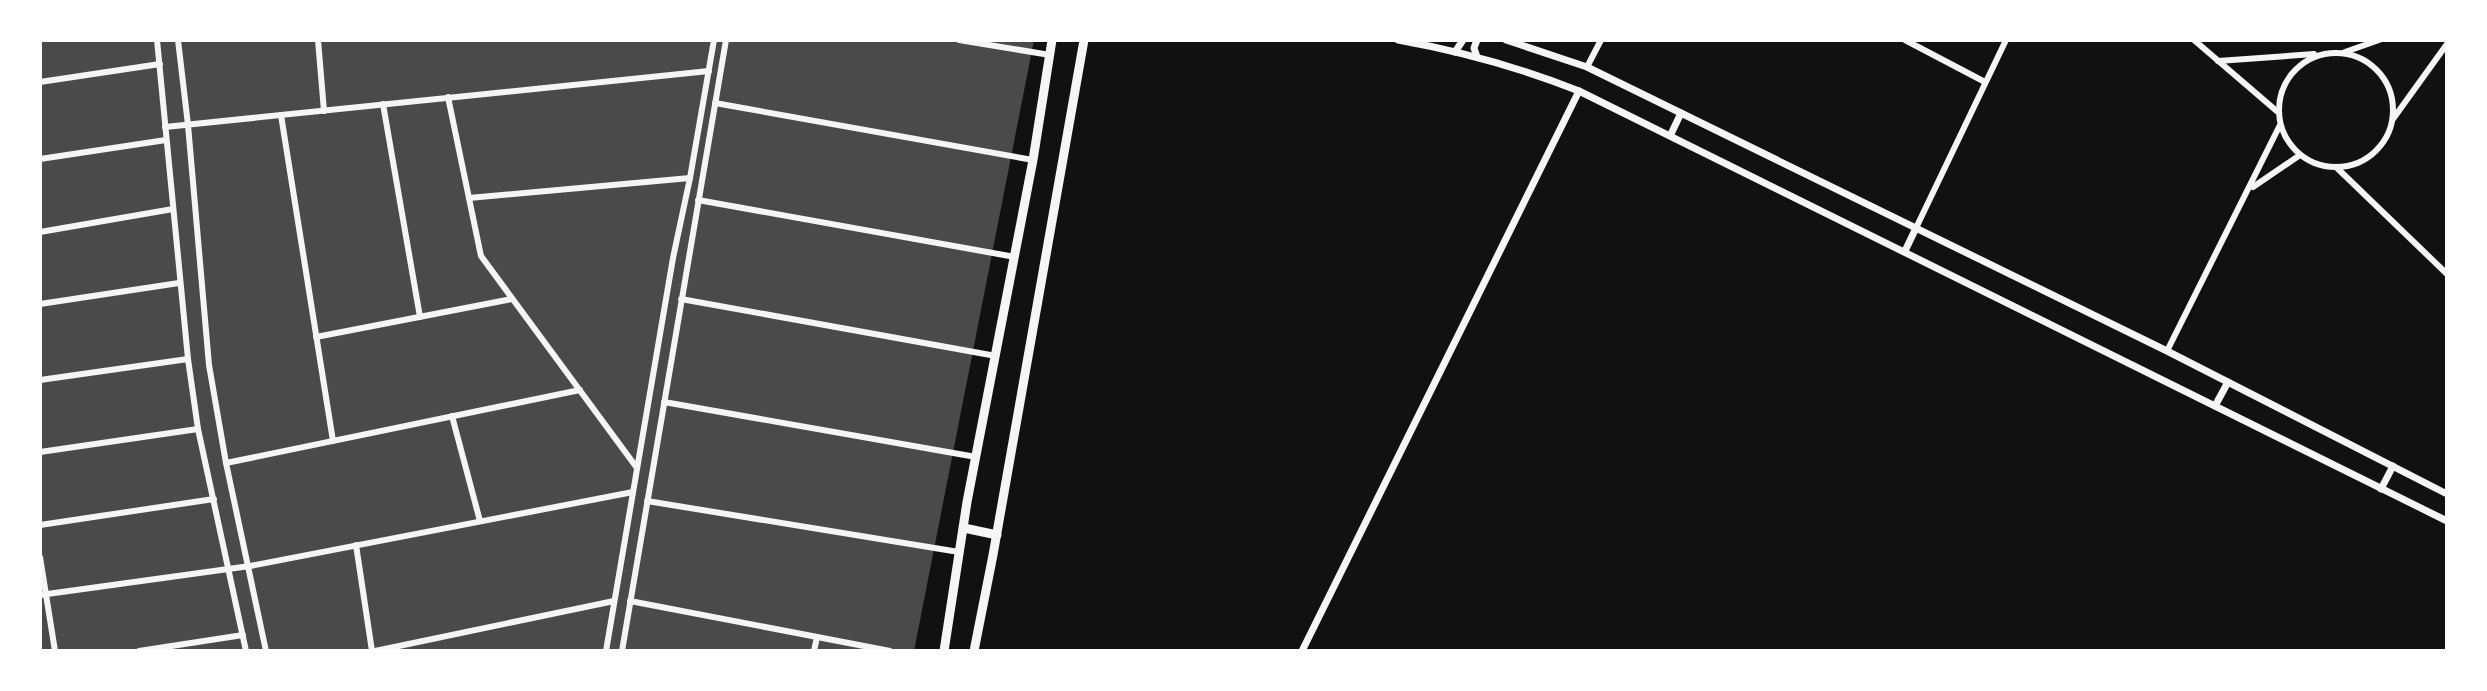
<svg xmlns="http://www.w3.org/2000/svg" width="2487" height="691" font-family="'Alegreya Sans',sans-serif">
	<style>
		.building { fill: #4a4a4a }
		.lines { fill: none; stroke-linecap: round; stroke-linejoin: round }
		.minor { stroke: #f5f5f5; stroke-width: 6 }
		.tertiary { stroke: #f5f5f5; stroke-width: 7 }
		.primary { stroke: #f5f5f5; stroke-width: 9 }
	</style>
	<rect width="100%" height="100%" fill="#111"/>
	<polygon class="building" points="40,40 1034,40 914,651 40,651"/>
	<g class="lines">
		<g class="minor">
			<polyline points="157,40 188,359 198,429 246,651"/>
			<polyline points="178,40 188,125 209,365 226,463 266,651"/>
			<polyline points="318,40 324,111"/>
			<polyline points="959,40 1050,55"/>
			<polyline points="1905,40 1985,82"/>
			<polyline points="2194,40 2279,113"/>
			<polyline points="2345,52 2379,40"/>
			<circle cx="2336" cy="110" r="57"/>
			<polyline points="2218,61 2314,54"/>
			<polyline points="1587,67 1601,40"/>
			<polyline points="40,82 160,64"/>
			<polyline points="448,97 481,256 637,468"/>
			<polyline points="715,103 1033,160"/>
			<polyline points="383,104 420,317"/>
			<polyline points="281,115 333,441"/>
			<polyline points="2393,119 2447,44"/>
			<polyline points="165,127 709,71"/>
			<polyline points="40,159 166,140"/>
			<polyline points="2336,167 2447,274"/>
			<polyline points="2253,187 2300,155"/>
			<polyline points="469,198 690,178"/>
			<polyline points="698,200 1015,257"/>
			<polyline points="1916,228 2006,40"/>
			<polyline points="40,232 173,209"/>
			<polyline points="681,299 996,356"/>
			<polyline points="40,304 179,283"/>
			<polyline points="316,337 512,299"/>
			<polyline points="2167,351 2280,125"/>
			<polyline points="40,380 188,359"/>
			<polyline points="664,402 976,457"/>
			<polyline points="452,416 480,521"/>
			<polyline points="40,452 198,429"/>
			<polyline points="226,463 580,390"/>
			<polyline points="647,501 959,552"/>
			<polyline points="40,525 214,499"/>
			<polyline points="356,545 372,651"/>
			<polyline points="40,557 55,651"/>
			<polyline points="40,595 250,566 633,492"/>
			<polyline points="630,601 890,651"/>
			<polyline points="139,651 243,635"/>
			<polyline points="375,651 614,601"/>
			<polyline points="606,651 673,258 690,178 714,40"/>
			<polyline points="622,651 726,40"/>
			<polyline points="814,651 817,637"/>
		</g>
		<g class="tertiary">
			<path d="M1398,40C1460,51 1521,68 1579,91L2447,521"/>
			<polyline points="1506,40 1587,67 2167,351 2447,494"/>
			<polyline points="1455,52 1463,40"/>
			<polyline points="1477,57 1474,48 1477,40"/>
			<polyline points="1671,134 1681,113"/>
			<polyline points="1905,251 1916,228"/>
			<polyline points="2215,406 2228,382"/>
			<polyline points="2381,489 2393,466"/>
			<polyline points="1302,651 1579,91"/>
		</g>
		<g class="primary">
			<polyline points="964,528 997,535"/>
			<polyline points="944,651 967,502 1033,160 1052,40"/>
			<polyline points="974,651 993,555 1084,40"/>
		</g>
	</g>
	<rect width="2487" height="691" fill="none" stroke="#ffffff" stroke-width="84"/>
</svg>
